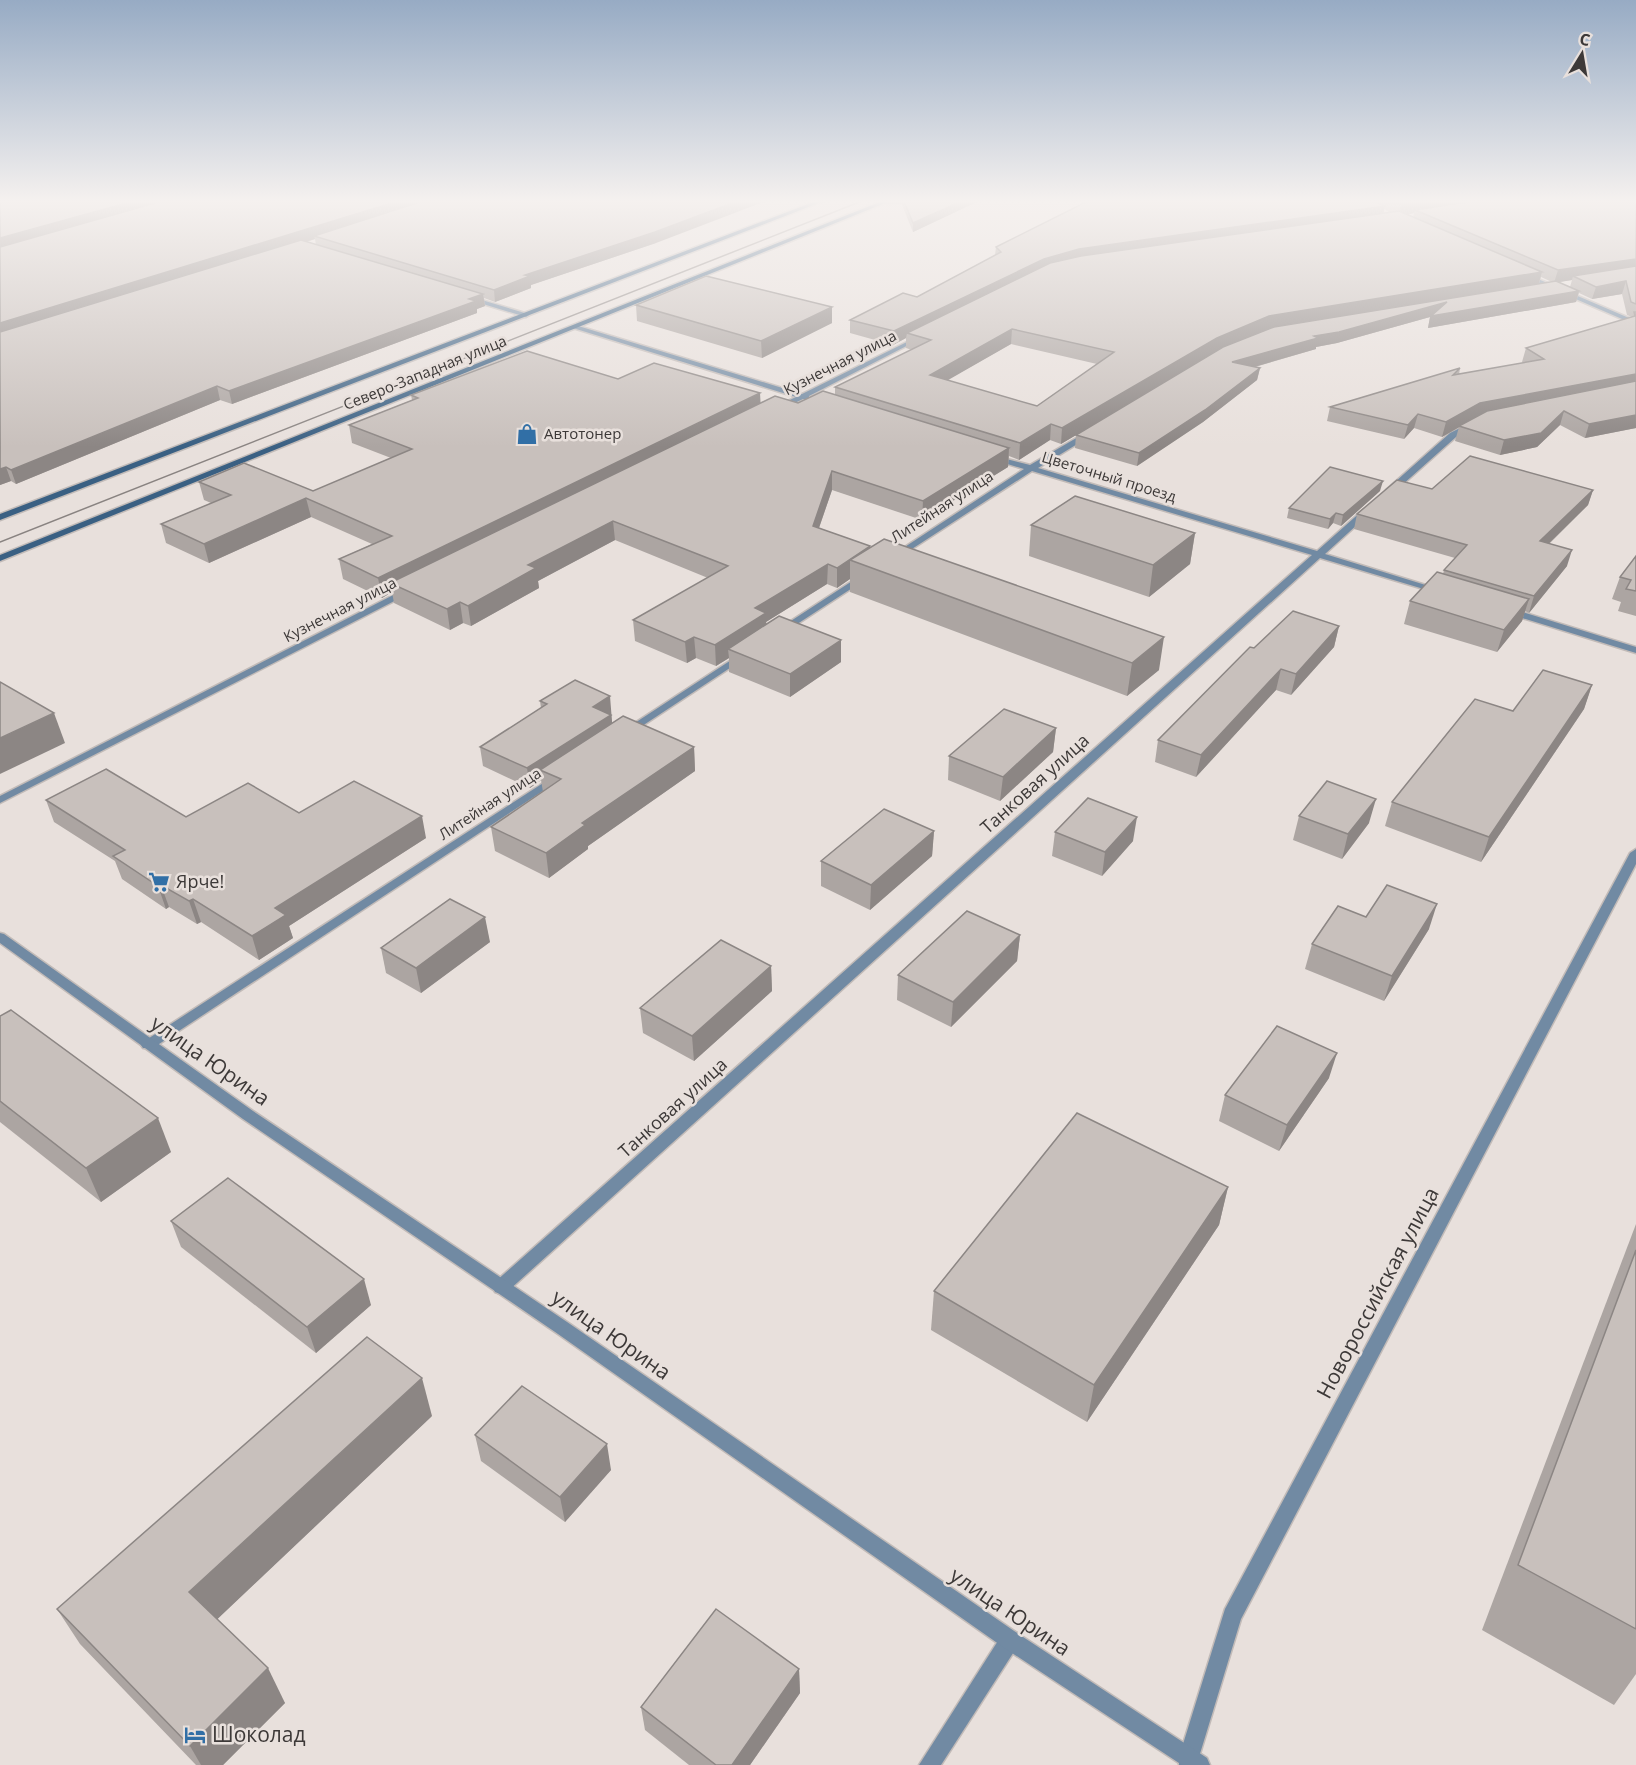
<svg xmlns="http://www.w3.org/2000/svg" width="1636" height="1765" font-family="'Open Sans',sans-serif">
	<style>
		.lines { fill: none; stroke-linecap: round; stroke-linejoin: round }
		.minor-casing { stroke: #c2bbb8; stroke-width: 3 }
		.tertiary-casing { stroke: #c2bbb8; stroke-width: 3 }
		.secondary-casing { stroke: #c2bbb8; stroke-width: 3 }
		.minor { fill: #718aa3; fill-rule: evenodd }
		.tertiary { fill: #718aa3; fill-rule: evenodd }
		.secondary { fill: #3a6083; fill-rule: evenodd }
		.tram { stroke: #898381; stroke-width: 1.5 }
		.wall { fill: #aca5a2; fill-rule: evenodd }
		.shaded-wall { fill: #8c8684 }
		.building { fill: #c8c0bc; stroke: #8c8684; stroke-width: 1.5; fill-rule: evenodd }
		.labels { text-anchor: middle; stroke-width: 5; stroke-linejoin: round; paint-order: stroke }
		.far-street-label { font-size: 15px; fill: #3d3938; stroke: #e8e0dc }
		.far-poi-label { font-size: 15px; fill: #3d3938; stroke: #e8e0dc; text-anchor: start }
		.street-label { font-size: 18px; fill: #3d3938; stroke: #e8e0dc }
		.poi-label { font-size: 18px; fill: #3d3938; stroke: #e8e0dc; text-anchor: start }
		.near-street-label { font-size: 21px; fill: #3d3938; stroke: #e8e0dc }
		.near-poi-label { font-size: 21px; fill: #3d3938; stroke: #e8e0dc; text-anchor: start }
	</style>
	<rect width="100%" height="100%" fill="#e8e0dc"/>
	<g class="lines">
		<defs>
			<g id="minor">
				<polygon points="916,199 919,201 916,203 887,204 884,202"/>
				<polygon points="1524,273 1636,321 1636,325 1522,276 1521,275"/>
				<polygon points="472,297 528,314 529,315 526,317 470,300 470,298"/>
				<polygon points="575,325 802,394 919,336 924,337 809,396 809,400 803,399 778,411 775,411 775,407 796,397 573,328 573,326"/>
				<polygon points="1468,424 1475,426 1456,437 1392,494 1386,494 1386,490 1450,433"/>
				<polygon points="1085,433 1092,435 1038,468 1317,551 1364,509 1370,509 1370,513 1325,554 1445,591 1440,594 1437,593 1320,558 507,1292 501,1294 495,1292 493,1287 495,1282 1312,555 1032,471 898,558 895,559 891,556 1024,469 991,459 991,455 1030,465"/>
				<polygon points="863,574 868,577 866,579 785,632 782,633 777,630"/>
				<polygon points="407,588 410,589 410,593 0,803 0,796"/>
				<polygon points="1509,608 1636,647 1636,653 1506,613 1506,609"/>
				<polygon points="742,653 745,654 745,658 630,734 622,734 621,732"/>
				<polygon points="554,776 560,779 558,781 153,1048 143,1048 141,1045 143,1042"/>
				<polygon points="1636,849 1636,864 1241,1619 1199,1757 1199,1765 1179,1765 1179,1757 1225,1609 1630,853"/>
				<polygon points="1010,1630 1017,1633 1020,1640 1017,1647 941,1765 919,1765 1003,1633"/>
			</g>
			<polygon id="tertiary" points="0,933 4,934 253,1111 570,1324 1017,1633 1207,1758 1210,1765 1182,1765 1003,1647 558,1334 243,1119 0,943"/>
			<g id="secondary">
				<polygon points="821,199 829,199 0,520 0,514"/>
				<polygon points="887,199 895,199 0,561 0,555"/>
			</g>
		</defs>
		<use href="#minor" class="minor-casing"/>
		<use href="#tertiary" class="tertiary-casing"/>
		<use href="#secondary" class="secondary-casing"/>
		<use href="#minor" class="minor"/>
		<use href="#tertiary" class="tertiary"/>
		<use href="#secondary" class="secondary"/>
		<polyline class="tram" points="0,542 867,199"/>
	</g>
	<g class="wall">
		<path d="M0,199L656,243L531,285V288L495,302L484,298L485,306L477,309V313L232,404L220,400L16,484L11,481L0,485ZM315,239L316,245L306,242Z"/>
		<polygon points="902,199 983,199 913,232 902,205"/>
		<path d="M1092,199H1636V428L1585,438L1560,425L1537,447L1500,455L1455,441L1459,427L1442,437L1414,428L1404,439L1327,421L1330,407L1460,368L1459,375L1524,363L1522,362L1526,348L1632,317L1627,315L1622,294L1592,299L1579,293L1576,302L1428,328L1430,317L1337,343L1316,347V349L1255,367L1260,368L1257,380L1203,422L1137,466L1075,448L1076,435L1116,411L1061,444L1050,440L1019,460L1009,456L1008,467L922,520L832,490L819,528L870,546V548L1159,670L1127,696L850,592V579L837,588L827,584L766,622L767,624L841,640V662L790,697L729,672V658L716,666L696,658L687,663L635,641L633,620L708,578L615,540L538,581L539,588L471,626L463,623L450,630L394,603L392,592L382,598L343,579L339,559L372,544L311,517L209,563L166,543L161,524L211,503L204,500L199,482L313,491L391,458L352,443L349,425L412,400L411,395L618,379L761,403H798L835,395V387L912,350L906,348V338L893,345L850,333V320L917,297L995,255L996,247ZM1384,209L1391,213L1383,214ZM1414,213L1413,218L1406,215ZM1541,277L1552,282L1539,284ZM1572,280L1570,287L1558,282ZM1011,344L1097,364L1037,406L947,380Z"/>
		<polygon points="636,305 832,323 762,358 637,321"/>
		<polygon points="1432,489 1593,490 1588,505 1549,544 1567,566 1529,613 1525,611 1522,621 1497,652 1404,624 1410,601 1443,574 1444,570 1455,558 1354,529 1357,514"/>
		<polygon points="1380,491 1341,526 1333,523 1328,529 1287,518 1289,508"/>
		<polygon points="1031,525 1195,533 1190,564 1149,597 1029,556"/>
		<polygon points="1636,556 1636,616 1618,611 1621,602 1612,599 1620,577"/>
		<polygon points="1339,626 1334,647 1291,695 1276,690 1196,777 1155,762 1158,740 1254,648"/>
		<polygon points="1592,685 1584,709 1481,862 1385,826 1392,802 1513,711"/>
		<polygon points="540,701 612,715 611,715 612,724 694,747 695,771 588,846 588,849 549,878 495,851 491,827 543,792 541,780 530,788 483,766 480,747 541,708"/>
		<polygon points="1056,728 1053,752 1000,801 948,780 949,756"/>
		<polygon points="46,800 186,817 299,813 426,838 289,926 293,938 259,960 201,922 197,924 169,907 166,909 122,879 115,861 54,822"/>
		<polygon points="1299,816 1369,823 1342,859 1293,840"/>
		<polygon points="934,831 932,856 870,910 821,886 821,861"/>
		<polygon points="1055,832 1133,841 1102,876 1052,856"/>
		<polygon points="1366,917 1429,929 1384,1001 1305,969 1312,944"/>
		<polygon points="1020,935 1017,961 951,1027 897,1000 898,975"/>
		<polygon points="490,942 421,993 386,973 381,948"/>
		<polygon points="771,966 772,991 694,1061 643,1033 640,1008"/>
		<polygon points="0,1016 171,1152 101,1202 0,1122"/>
		<polygon points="1329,1078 1279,1151 1219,1121 1225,1095"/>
		<polygon points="1228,1187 1219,1225 1087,1422 931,1330 934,1291"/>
		<polygon points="171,1221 371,1305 316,1353 181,1247"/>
		<polygon points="1636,1224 1636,1674 1614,1705 1482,1630"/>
		<polygon points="432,1416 217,1619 285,1703 223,1765 196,1765 80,1644 57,1609"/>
		<polygon points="475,1435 611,1470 565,1522 481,1461"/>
		<polygon points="799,1669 800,1693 750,1765 689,1765 645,1730 641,1707"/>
	</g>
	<g class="shaded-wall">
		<polygon points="141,199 182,199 0,251 0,238"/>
		<polygon points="405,199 441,199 314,236 315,239 0,337 0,323"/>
		<polygon points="743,199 771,199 656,243 531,285 531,288 495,302 494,290 525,275"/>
		<polygon points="966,199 983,199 913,232 913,223"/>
		<polygon points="1435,199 1513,199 1415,210 1414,213 1398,216 1401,204"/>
		<polygon points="1385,206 1382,218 907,333 906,338 893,345 894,331 1044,259 1079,249"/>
		<polygon points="1636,259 1636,271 1573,276 1572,280 1554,283 1558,270"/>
		<polygon points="1542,272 1538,286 1266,331 1215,353 1061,444 1062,428 1217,338 1269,316"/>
		<polygon points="1626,281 1622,294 1592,299 1596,287"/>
		<polygon points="1579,291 1576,302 1428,328 1430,317 1337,343 1316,347 1316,349 1230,374 1232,362 1314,336 1447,302"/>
		<polygon points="483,294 485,306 477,309 477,313 232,404 229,391"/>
		<polygon points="832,307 832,323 762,358 761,341"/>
		<polygon points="1012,329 1011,344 929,391 930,375"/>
		<polygon points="1260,368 1257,380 1203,422 1137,466 1139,453"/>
		<polygon points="1636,374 1636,387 1477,417 1442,437 1446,422 1480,403"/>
		<polygon points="217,386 220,400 16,484 11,470"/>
		<polygon points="760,393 761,410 390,583 392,592 382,598 378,578"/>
		<polygon points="1564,411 1560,425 1537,447 1500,455 1504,440"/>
		<polygon points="1418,414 1414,428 1404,439 1408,425"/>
		<polygon points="1636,415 1636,428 1585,438 1589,424"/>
		<polygon points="1051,424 1050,440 1019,460 1020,443"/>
		<polygon points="1009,448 1008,467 922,520 923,501"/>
		<polygon points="6,467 11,481 0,485 0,469"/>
		<polygon points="832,471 832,490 813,545 813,526"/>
		<polygon points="1383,481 1380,491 1341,526 1343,515"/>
		<polygon points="1593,490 1588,505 1535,557 1540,541"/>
		<polygon points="306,498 311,517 209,563 204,544"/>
		<polygon points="1336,513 1333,523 1328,529 1330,519"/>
		<polygon points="613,521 615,540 538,581 539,588 471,626 468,606 528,565"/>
		<polygon points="1195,533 1190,564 1149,597 1153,565"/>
		<polygon points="870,546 870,566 850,560 850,579 837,588 837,568"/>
		<polygon points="1572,550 1567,566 1529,613 1534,596"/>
		<polygon points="828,564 827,584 766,622 767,633 728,649 729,658 716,666 715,645 755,608"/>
		<polygon points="1529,599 1522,621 1497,652 1504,630"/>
		<polygon points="460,602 463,623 450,630 447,609"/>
		<polygon points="1339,626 1334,647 1291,695 1296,674"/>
		<polygon points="694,637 696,658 687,663 685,642"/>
		<polygon points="1164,637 1159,670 1127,696 1132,663"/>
		<polygon points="841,640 841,662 790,697 790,674"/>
		<polygon points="1281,669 1276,690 1196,777 1201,755"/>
		<polygon points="1592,685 1584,709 1481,862 1489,837"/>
		<polygon points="610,696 613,734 540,770 541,780 530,788 527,768 593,707"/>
		<polygon points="54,713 65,743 0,774 0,738"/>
		<polygon points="1056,728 1053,752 1000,801 1003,777"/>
		<polygon points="694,747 695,771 588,846 588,849 549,878 546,853 582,823"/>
		<polygon points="1376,799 1369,823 1342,859 1348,834"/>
		<polygon points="422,816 426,838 289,926 293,938 259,960 252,936 275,908"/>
		<polygon points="1137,817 1133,841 1102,876 1105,852"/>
		<polygon points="934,831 932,856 870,910 871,885"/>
		<polygon points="161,885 169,907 166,909 158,886"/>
		<polygon points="193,899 201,922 197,924 189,901"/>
		<polygon points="1437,904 1429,929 1384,1001 1392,976"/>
		<polygon points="485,917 490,942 421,993 416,968"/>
		<polygon points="1020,935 1017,961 951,1027 953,1002"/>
		<polygon points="771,966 772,991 694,1061 692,1036"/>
		<polygon points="1337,1053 1329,1078 1279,1151 1287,1125"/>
		<polygon points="158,1118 171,1152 101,1202 86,1168"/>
		<polygon points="1228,1187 1219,1225 1087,1422 1094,1385"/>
		<polygon points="364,1279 371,1305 316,1353 307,1327"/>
		<polygon points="422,1378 432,1416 208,1628 189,1592"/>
		<polygon points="607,1444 611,1470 565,1522 560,1497"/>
		<polygon points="268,1668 285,1703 223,1765 201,1765 190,1746"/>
		<polygon points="799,1669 800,1693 750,1765 732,1765"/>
	</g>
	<g class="building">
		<polygon points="0,199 141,199 0,238"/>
		<polygon points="169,199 405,199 0,323 0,247"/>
		<polygon points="429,199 743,199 655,232 525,275 530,276 494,290 314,236"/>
		<polygon points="903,199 966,199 913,223"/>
		<polygon points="1092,199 1369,199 1385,206 1079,249 1044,259 894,331 850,320 903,293 917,297 1001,252 996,247"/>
		<polygon points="1390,199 1435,199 1401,204"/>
		<polygon points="1488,199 1636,199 1636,259 1558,270 1415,210"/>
		<path d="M1399,211L1542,272L1269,316L1217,338L1062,428L1051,424L1020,443L835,387L931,340L907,333L1050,263L1081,256ZM1012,329L1114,352L1037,406L930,375Z"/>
		<polygon points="301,240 483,294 469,299 476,301 229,391 217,386 11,470 6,467 0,469 0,332"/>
		<polygon points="1636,266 1636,304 1631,302 1626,281 1596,287 1573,276"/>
		<polygon points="706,276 832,307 761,341 636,305"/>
		<polygon points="1556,281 1579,291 1431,316 1447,302 1339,332 1314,336 1318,338 1232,362 1260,368 1205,410 1139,453 1076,435 1223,347 1274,327"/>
		<polygon points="1634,312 1636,312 1636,374 1480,403 1446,422 1418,414 1408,425 1330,407 1460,368 1453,375 1544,359 1526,348 1635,316"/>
		<polygon points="527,351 618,379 654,363 760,393 378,578 339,559 392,536 306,498 204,544 161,524 231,495 199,482 244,463 313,491 412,449 349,425 418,398 411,395"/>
		<polygon points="1636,381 1636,415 1589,424 1564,411 1541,433 1504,440 1459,426 1487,411"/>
		<polygon points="823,391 1009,448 923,501 832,471 813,526 870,546 837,568 828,564 755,608 766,613 715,645 694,637 685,642 633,620 728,566 613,521 528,565 536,568 468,606 460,602 447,609 390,583 775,396 798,403"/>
		<polygon points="1470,456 1593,490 1540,541 1572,550 1534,596 1444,570 1467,545 1357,514 1397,480 1432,489"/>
		<polygon points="1330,467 1383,481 1343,515 1336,513 1330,519 1289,508"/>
		<polygon points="1075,496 1195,533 1153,565 1031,525"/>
		<polygon points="884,539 1164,637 1132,663 850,560"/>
		<polygon points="1636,556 1636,591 1626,589 1631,580 1620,577"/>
		<polygon points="1437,572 1529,599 1504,630 1410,601"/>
		<polygon points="1293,611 1339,626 1296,674 1281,669 1201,755 1158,740 1250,647 1254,648"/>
		<polygon points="779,616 841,640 790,674 728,649"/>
		<polygon points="1543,670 1592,685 1489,837 1392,802 1475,699 1513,711"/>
		<polygon points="575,680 610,696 593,707 611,715 527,768 480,747 547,704 540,701"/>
		<polygon points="0,682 54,713 0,738"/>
		<polygon points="1004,709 1056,728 1003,777 949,756"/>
		<polygon points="623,716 694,747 582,823 585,825 546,853 491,827 561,779 540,770"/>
		<polygon points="106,769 186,817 248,783 299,813 354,781 422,816 275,908 286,915 252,936 193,899 189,901 161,885 158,886 113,856 125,850 46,800"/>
		<polygon points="1327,781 1376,799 1348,834 1299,816"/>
		<polygon points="1088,798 1137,817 1105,852 1055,832"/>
		<polygon points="884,809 934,831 871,885 821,861"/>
		<polygon points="1387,885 1437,904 1392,976 1312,944 1338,906 1366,917"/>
		<polygon points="450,899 485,917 416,968 381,948"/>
		<polygon points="967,911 1020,935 953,1002 898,975"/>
		<polygon points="721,940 771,966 692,1036 640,1008"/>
		<polygon points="11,1010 158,1118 86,1168 0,1101 0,1016"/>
		<polygon points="1277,1026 1337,1053 1287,1125 1225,1095"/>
		<polygon points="1077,1113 1228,1187 1094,1385 934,1291"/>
		<polygon points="228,1178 364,1279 307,1327 171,1221"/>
		<polygon points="1636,1250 1636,1629 1518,1565"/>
		<polygon points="367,1337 422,1378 189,1592 268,1668 190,1746 57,1609"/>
		<polygon points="522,1386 607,1444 560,1497 475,1435"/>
		<polygon points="716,1609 799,1669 732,1765 716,1765 641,1707"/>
	</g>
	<linearGradient id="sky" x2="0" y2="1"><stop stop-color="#97abc4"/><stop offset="0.45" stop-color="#f5f1ef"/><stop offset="1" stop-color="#f5f1ef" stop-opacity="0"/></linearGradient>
	<rect width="1636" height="447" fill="url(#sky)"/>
	<defs>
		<symbol id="shop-bare" viewBox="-9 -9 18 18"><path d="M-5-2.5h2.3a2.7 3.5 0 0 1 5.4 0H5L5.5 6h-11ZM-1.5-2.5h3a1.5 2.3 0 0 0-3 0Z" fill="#316fa6" stroke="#e8e0dc" stroke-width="2.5" paint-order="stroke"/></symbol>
		<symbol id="supermarket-bare" viewBox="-9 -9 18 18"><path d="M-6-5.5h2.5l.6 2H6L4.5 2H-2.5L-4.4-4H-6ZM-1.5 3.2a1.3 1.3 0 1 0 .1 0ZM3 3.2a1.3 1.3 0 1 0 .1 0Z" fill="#316fa6" stroke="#e8e0dc" stroke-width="2.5" paint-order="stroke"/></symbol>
		<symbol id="hotel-bare" viewBox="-9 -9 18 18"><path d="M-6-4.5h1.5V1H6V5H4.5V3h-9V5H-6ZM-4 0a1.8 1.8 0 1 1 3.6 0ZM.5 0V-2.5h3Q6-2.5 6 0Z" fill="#316fa6" stroke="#e8e0dc" stroke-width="2.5" paint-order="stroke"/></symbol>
	</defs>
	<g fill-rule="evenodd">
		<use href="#shop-bare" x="512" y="419" width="30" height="30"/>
		<use href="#supermarket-bare" x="144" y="867" width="30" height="30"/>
		<use href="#hotel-bare" x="180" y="1720" width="30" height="30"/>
	</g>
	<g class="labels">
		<g class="far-street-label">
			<text transform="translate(840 363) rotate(-27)" y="5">Кузнечная улица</text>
			<text transform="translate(425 373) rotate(-22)" y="5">Северо-Западная улица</text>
			<text transform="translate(1109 477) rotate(17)" y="5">Цветочный проезд</text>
			<text transform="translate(942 507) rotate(-33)" y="5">Литейная улица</text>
			<text transform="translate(340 610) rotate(-27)" y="5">Кузнечная улица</text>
			<text transform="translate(490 804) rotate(-33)" y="5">Литейная улица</text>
		</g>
		<g class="far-poi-label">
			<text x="544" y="439">Автотонер</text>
		</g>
		<g class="street-label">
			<text transform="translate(1035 784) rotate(-42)" y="6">Танковая улица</text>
			<text transform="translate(673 1108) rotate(-42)" y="6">Танковая улица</text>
		</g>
		<g class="poi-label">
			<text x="176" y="888">Ярче!</text>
		</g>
		<g class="near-street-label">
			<text transform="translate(210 1061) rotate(35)" y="7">улица Юрина</text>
			<text transform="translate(1378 1293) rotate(-62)" y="7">Новороссийская улица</text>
			<text transform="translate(611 1335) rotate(35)" y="7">улица Юрина</text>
			<text transform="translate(1010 1612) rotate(34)" y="7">улица Юрина</text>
		</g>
		<g class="near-poi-label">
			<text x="212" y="1742">Шоколад</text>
		</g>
	</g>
	<g transform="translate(1582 54) rotate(11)" stroke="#e8e0dc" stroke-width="4.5" paint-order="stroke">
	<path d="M0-4.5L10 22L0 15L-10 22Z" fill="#3d3938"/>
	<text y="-9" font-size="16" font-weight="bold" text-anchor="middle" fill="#3d3938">С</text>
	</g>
</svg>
